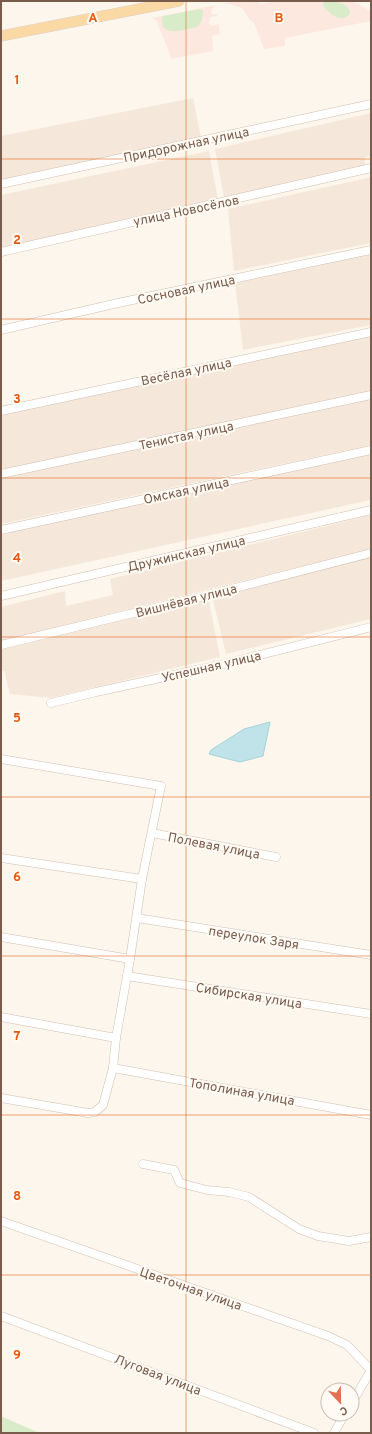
<svg xmlns="http://www.w3.org/2000/svg" width="372" height="1434" font-family="Overpass,sans-serif">
	<style>
		.residential { fill: #f5e8da }
		.commercial { fill: #fde8e0 }
		.green { fill: #d8ecc9 }
		.water { fill: #bfe3e8; stroke: #a5d3da }
		.lines { fill: none; stroke-linecap: round; stroke-linejoin: round }
		.minor-casing { stroke: #d1beb0; stroke-width: 9 }
		.major-casing { stroke: #dad1cd; stroke-width: 11 }
		.minor { stroke: #fff; stroke-width: 8 }
		.major { stroke: #fbd9a5; stroke-width: 10 }
		.grid { fill: none; stroke: #e8590c; stroke-width: 1; stroke-opacity: 0.55 }
		.labels { text-anchor: middle; stroke-width: 4; stroke-linejoin: round; paint-order: stroke }
		.street-label { font-size: 13px; fill: #7a5c4d; stroke: #fffaf3 }
		.grid-label { font-size: 13px; text-anchor: middle; font-weight: bold; fill: #e8590c; stroke: #fffaf3; stroke-width: 4; stroke-linejoin: round; paint-order: stroke }
	</style>
	<rect width="100%" height="100%" fill="#fdf6ec"/>
	<g class="residential">
		<polygon points="193,98 201,138 1,181 1,136"/>
		<polygon points="371,113 371,156 365,157 365,167 224,198 215,149"/>
		<polygon points="209,151 218,200 1,248 1,195"/>
		<polygon points="371,177 371,243 234,271 228,209"/>
		<polygon points="371,255 371,325 243,350 235,283"/>
		<polygon points="371,336 371,392 1,470 1,414"/>
		<polygon points="371,398 371,445 1,524 1,477"/>
		<polygon points="371,454 371,500 1,581 1,532"/>
		<polygon points="371,515 371,549 1,641 1,607 65,591 66,606 113,595 110,579"/>
		<polygon points="371,556 371,619 226,654 212,596"/>
		<polygon points="208,597 220,657 51,698 10,694 4,671 1,671 1,648"/>
	</g>
	<g class="commercial">
		<polygon points="237,1 256,1 261,4 277,1 352,1 371,11 371,21 285,38 285,46 264,49 254,23 250,20 242,8 225,3"/>
		<polygon points="216,5 212,9 211,13 212,14 217,14 217,16 211,17 209,20 209,23 211,26 219,24 220,34 212,36 213,51 171,59 169,52 158,25 157,21 152,18"/>
	</g>
	<g class="green">
		<path d="M324,1C334,1 343,1 350,10L349,15C339,23 331,14 323,6Z"/>
		<path d="M201,9L203,11C203,17 202,23 197,27C186,29 160,39 162,18L163,16Z"/>
		<polygon points="1,1416 14,1422 40,1433 1,1433"/>
	</g>
	<polygon class="water" points="270,722 263,756 240,762 209,754 211,750 244,729"/>
	<g class="lines">
		<defs>
			<g id="minor">
				<polyline points="1,184 371,104"/>
				<polyline points="1,252 371,168"/>
				<polyline points="1,330 118,303 371,250"/>
				<polyline points="1,411 371,332"/>
				<polyline points="1,474 371,395"/>
				<polyline points="1,530 371,450"/>
				<polyline points="1,596 371,510"/>
				<polyline points="1,645 200,597 371,553"/>
				<polyline points="51,703 96,692 220,665 371,627"/>
				<polyline points="1,759 161,786 142,879 130,959 116,1038 113,1068 103,1105 95,1112 88,1113 1,1098"/>
				<polyline points="152,833 276,857"/>
				<polyline points="1,858 142,879"/>
				<polyline points="137,918 371,955"/>
				<polyline points="1,937 130,959"/>
				<polyline points="127,976 371,1014"/>
				<polyline points="1,1017 116,1038"/>
				<polyline points="113,1068 371,1115"/>
				<polyline points="143,1164 174,1170 180,1183 207,1190 229,1192 249,1197 299,1229 318,1236 349,1241 371,1237"/>
				<polyline points="1,1221 328,1336 347,1345 371,1370 352,1403"/>
				<polyline points="1,1316 314,1433"/>
				<polyline points="334,1433 345,1414"/>
			</g>
			<polyline id="major" points="1,36 179,1"/>
		</defs>
		<use href="#minor" class="minor-casing"/>
		<use href="#major" class="major-casing"/>
		<use href="#minor" class="minor"/>
		<use href="#major" class="major"/>
	</g>
	<path class="grid" d="M186,1V1433M1,159H371M1,319H371M1,478H371M1,637H371M1,797H371M1,956H371M1,1115H371M1,1275H371"/>
	<g class="labels">
		<g class="street-label">
			<text transform="translate(186 144) rotate(-12)" y="5">Придорожная улица</text>
			<text transform="translate(186 210) rotate(-12)" y="5">улица Новосёлов</text>
			<text transform="translate(186 289) rotate(-12)" y="5">Сосновая улица</text>
			<text transform="translate(186 371) rotate(-12)" y="5">Весёлая улица</text>
			<text transform="translate(186 435) rotate(-12)" y="5">Тенистая улица</text>
			<text transform="translate(186 490) rotate(-12)" y="5">Омская улица</text>
			<text transform="translate(186 553) rotate(-13)" y="5">Дружинская улица</text>
			<text transform="translate(186 600) rotate(-14)" y="5">Вишнёвая улица</text>
			<text transform="translate(211 666) rotate(-13)" y="5">Успешная улица</text>
			<text transform="translate(214 845) rotate(11)" y="5">Полевая улица</text>
			<text transform="translate(254 937) rotate(9)" y="5">переулок Заря</text>
			<text transform="translate(249 995) rotate(9)" y="5">Сибирская улица</text>
			<text transform="translate(242 1091) rotate(10)" y="5">Тополиная улица</text>
			<text transform="translate(191 1288) rotate(19)" y="5">Цветочная улица</text>
			<text transform="translate(158 1374) rotate(21)" y="5">Луговая улица</text>
		</g>
	</g>
	<g class="grid-label">
		<text x="93" y="22">A</text>
		<text x="279" y="22">B</text>
		<text x="17" y="84">1</text>
		<text x="17" y="244">2</text>
		<text x="17" y="403">3</text>
		<text x="17" y="562">4</text>
		<text x="17" y="722">5</text>
		<text x="17" y="881">6</text>
		<text x="17" y="1040">7</text>
		<text x="17" y="1200">8</text>
		<text x="17" y="1359">9</text>
	</g>
	<rect width="372" height="1434" fill="none" stroke="#7a5c4d" stroke-width="4"/>
	<g transform="translate(340 1402) rotate(158)"><circle r="19" fill="#fffaf3" stroke="#cabbb1"/>
	<path d="M0-3L7 15L0 10L-7 15Z" fill="#e76f51"/>
	<text y="-6" font-size="11" font-weight="bold" text-anchor="middle" fill="#7a5c4d">С</text>
	</g>
</svg>
